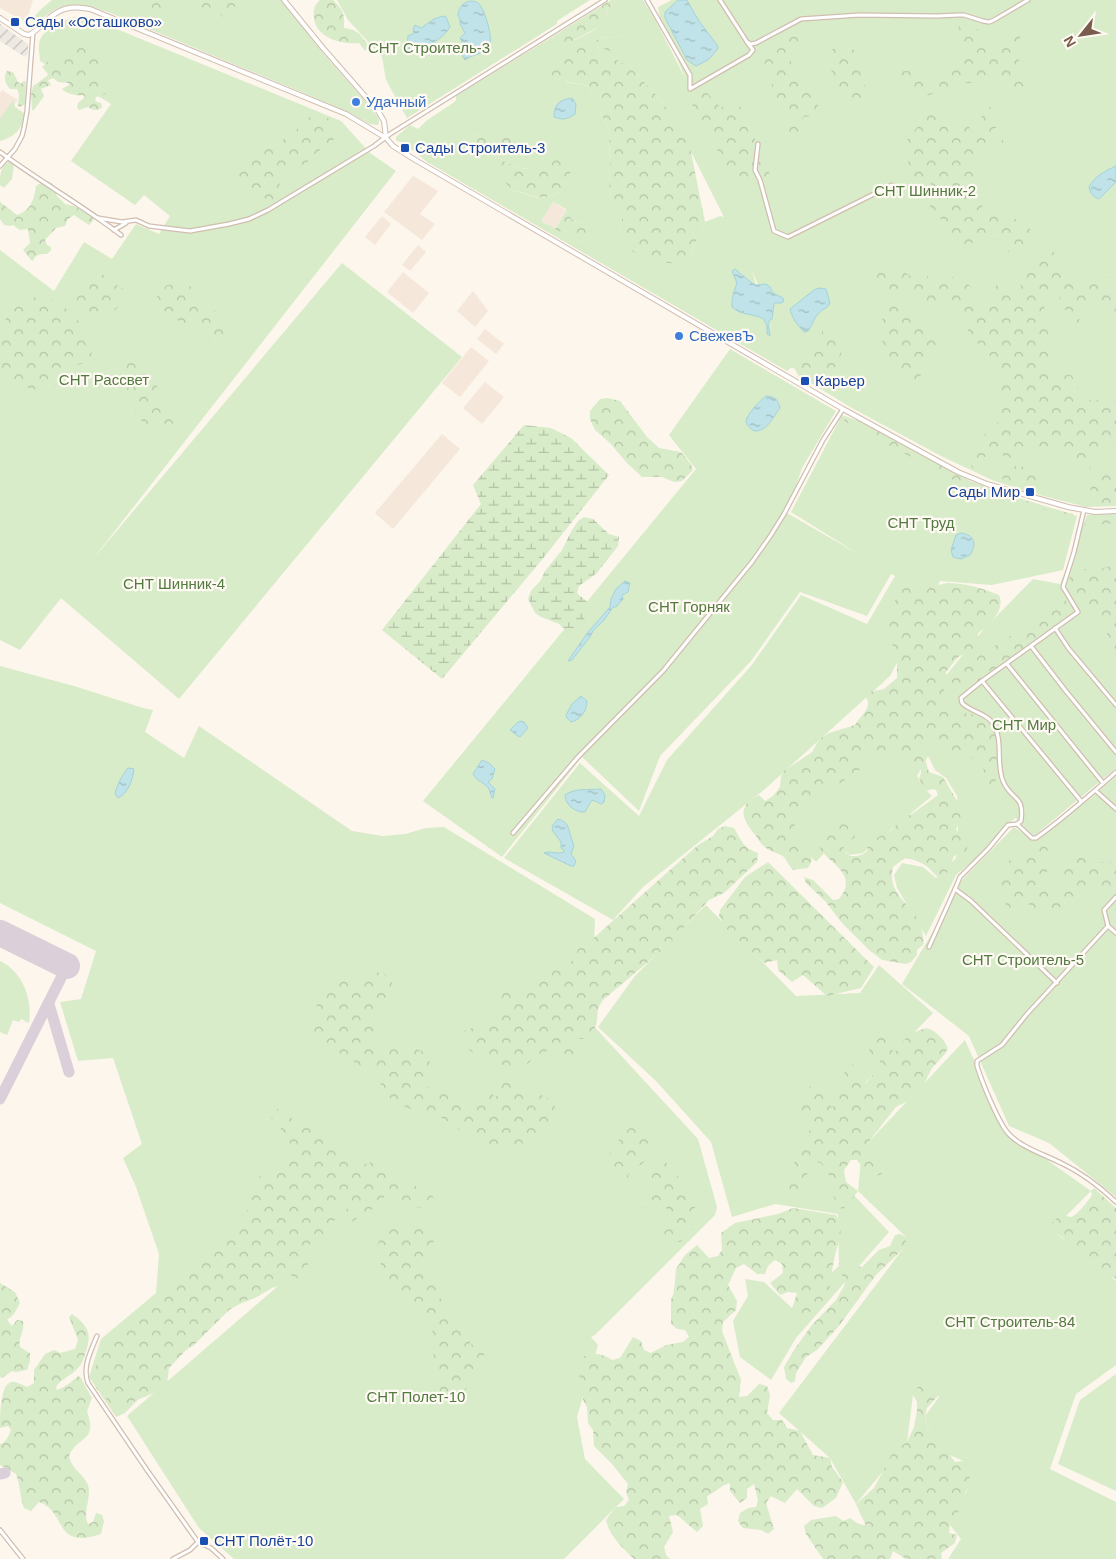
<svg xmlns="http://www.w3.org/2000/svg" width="1116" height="1559" font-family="Helvetica,sans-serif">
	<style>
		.residential { fill: #f5e8da }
		.industrial { fill: url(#industrial-furrows) }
		.green { fill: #d8ecc9; fill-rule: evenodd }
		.forest { fill: url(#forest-crowns) }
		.wetland { fill: url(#wetland-marsh) }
		.water { fill: url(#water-ripples); stroke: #a5d3da }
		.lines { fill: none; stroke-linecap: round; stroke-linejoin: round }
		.taxiway { stroke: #dbcfda; stroke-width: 11 }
		.runway { stroke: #dbcfda; stroke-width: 26 }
		.minor-casing { stroke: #d1beb0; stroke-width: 5.5 }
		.tertiary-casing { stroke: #d1beb0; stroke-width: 6 }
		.minor { stroke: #fff; stroke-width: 3 }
		.tertiary { stroke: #fff; stroke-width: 4 }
		.transit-dot { fill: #1a4fb4; stroke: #fffaf3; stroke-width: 2 }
		.shop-dot { fill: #3f7fe0; stroke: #fffaf3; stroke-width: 2 }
		.labels { text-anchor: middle; stroke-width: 4.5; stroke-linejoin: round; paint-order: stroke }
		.transit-label { font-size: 15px; fill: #164399; stroke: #fffaf3; text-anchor: start }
		.park-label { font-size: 15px; fill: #537a41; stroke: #fffaf3 }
		.shop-label { font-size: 15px; fill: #366cbe; stroke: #fffaf3; text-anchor: start }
	</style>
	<defs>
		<pattern id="industrial-furrows" width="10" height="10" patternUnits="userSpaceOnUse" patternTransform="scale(1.25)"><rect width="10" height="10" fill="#efe9e4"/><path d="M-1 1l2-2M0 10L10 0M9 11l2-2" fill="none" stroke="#c7c0bb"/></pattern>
		<pattern id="forest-crowns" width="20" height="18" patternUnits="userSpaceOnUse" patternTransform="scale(1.25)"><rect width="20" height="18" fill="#d8ecc9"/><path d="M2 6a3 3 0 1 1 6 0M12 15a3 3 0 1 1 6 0" fill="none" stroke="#b4c2a5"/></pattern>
		<pattern id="wetland-marsh" width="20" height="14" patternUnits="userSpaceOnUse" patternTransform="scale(1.25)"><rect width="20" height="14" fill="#d8ecc9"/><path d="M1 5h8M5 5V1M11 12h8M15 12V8" fill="none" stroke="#b4c2a5"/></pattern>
		<pattern id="water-ripples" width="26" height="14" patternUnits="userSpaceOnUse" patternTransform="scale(1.25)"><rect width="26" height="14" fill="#bfe3e8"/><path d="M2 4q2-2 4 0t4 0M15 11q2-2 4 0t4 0" fill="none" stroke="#a0bbbe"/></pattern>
	</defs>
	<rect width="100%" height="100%" fill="#fdf6ec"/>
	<g class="residential">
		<polygon points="0,0 33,0 26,22 0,8"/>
		<polygon points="2,90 18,100 0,126 0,93"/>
		<polygon points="413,176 438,191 420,214 435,224 422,240 384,212"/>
		<polygon points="553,202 566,210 555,229 541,221"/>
		<polygon points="382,216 391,224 375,245 365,237"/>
		<polygon points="418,245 426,252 410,271 402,265"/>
		<polygon points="403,272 429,293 413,313 387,292"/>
		<polygon points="473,291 488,311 475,327 457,311"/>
		<polygon points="485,329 504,344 496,354 477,339"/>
		<polygon points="471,347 489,361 460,397 442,383"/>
		<polygon points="485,382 504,397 482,424 463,408"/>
		<polygon points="442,434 460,449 393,529 375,513"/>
	</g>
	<polygon class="industrial" points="0,24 28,44 28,53 25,57 0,41"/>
	<g class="green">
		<path d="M52,0H281L323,53L371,108L378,117L379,121L378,125L370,124L343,110L311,96L108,12C89,6 69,0 51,12C44,16 39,23 32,27C31,15 44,7 52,0Z"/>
		<polygon points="337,0 590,0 557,21 557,24 407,118 386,80 382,57 348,20"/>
		<path d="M617,0H643L655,19L687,82L660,19L658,7L672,0H1116V506L1086,507L1028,492L992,480L941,456L850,407L798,375L794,368H791L787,371L427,162L406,145L396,140V137L410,125L418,129L426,121L453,103L456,100V96L552,37L555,40L565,45C579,37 607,29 607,10ZM627,34L611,38L597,49L598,53L630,67L659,98L682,130V134L724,217L720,216L705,222L686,264L619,235L622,223V212L611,198L609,184L610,166L609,131L588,86L566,82L570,47L610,36ZM482,132H488L503,136L498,146L494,149L495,155C505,163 519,170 532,169L539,162L561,192C536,203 535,196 512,190L472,136ZM553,202L566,209V211L573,221L583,224L586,239L583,243L541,221ZM752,271L772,317L768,324L769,336L767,334V326L764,319L754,315L741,313L731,301L737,282L736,279L740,272L746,279L756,285Z"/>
		<path d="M74,17L102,23L341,121L370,153L396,171L93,559L342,263L462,357L179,699L61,598L20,650L0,640V250L54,291L84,242L112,259L136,224L159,234L170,216L144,195L135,205L71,161L111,104L40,61C40,56 38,49 39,44C41,29 62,22 74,17Z"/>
		<path d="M13,100L15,107L24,113C24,129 14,137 0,141V119Z"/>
		<path d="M10,161L14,164L12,179L4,188L0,185C0,174 0,166 10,161Z"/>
		<polygon points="730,349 836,411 802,468 787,513 860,555 791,512 842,415 971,483 1077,516 1063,570 992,585 940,581 890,676 765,789 643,887 613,920 504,858 580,763 639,816 667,760 751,666 801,595 867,624 895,576 891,574 867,616 800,592 751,661 660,756 639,811 582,757 502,857 423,801 696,469 669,435"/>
		<polygon points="1116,510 1116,768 1034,836 1015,818 975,859 956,875 926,936 897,888 894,875 902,863 923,867 936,878 956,858 958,828 957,796 946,778 935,770 928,756 917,776 925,789 932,796 863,853 849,855 835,841 816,862 782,827 948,673 983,630 1033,579 1060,584 1087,515"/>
		<polygon points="0,666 74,686 143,708 153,710 145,732 184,758 199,726 352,831 383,836 405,834 426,828 444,827 595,919 591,1023 698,1139 717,1207 715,1215 595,1335 591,1337 598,1345 577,1417 585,1459 624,1499 564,1559 234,1559 199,1528 127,1416 278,1286 272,1288 255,1298 229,1308 188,1342 155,1382 125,1413 116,1417 89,1377 101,1339 156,1293 159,1254 136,1187 123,1158 142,1144 113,1058 78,1061 60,1002 81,999 96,951 0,903"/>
		<polygon points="1116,776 1116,1197 1049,1143 1009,1126 969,1036 902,984 955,894 962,880 1014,827 1034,841 1092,797"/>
		<polygon points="706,905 796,996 860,993 879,965 933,1013 867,1081 812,1126 823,1163 889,1232 796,1338 771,1380 740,1357 733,1321 748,1296 745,1279 764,1282 792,1308 839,1266 838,1214 775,1204 732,1217 711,1142 656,1081 598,1027 635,976"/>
		<path d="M0,961C22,971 33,999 29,1023L21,1019L19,1022L13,1020L7,1035L0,1032Z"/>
		<polygon points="965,1040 1006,1131 1091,1191 1052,1230 1116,1281 1116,1365 1076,1394 1050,1469 1116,1502 1116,1559 948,1559 961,1539 950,1525 969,1486 963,1461 950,1455 929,1433 925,1416 939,1397 933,1380 913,1395 907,1442 856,1504 830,1458 779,1413 903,1249 906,1237 858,1191 862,1149"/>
		<polygon points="1116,1374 1116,1491 1058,1464 1080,1400"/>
	</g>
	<g class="forest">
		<path d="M137,0H159L164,8V17C150,19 140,13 137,0Z"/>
		<polygon points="194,0 240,0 231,11 229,18 226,20 216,11 200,7"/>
		<path d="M320,0H333C343,10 345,14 344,28C357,30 360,33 368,45L365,51L359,43C342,45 316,38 314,18C313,11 314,5 320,0Z"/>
		<path d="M611,0H617L607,10L604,23C592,32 578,37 565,45L558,43L552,37Z"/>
		<polygon points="964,19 980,31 990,53 995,53 1009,32 1014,29 1020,36 1018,54 1024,87 1021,100 1008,86 995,79 962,84 923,97 898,76 900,71 920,71 933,83 941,77 946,64 961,65 963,55 971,49 957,35 960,20"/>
		<polygon points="623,28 628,31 627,34 611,38 621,48 618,54 599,47 597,49 598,53 613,58 630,67 659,98 688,137 705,222 686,264 649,262 626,247 619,235 622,223 622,212 611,199 609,184 610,166 609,131 588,86 555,79 550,74 553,66 570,47 610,36"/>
		<path d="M794,28L798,31L802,40L800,44L792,51L790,57L792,68L798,77L807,84L821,112L817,116L803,117L799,132L790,134C787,129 786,127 788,121C787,117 786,112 784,109C777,95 767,102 773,80L765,68L764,64L769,51L781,35Z"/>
		<path d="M82,40H84L92,49L94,56L97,57L102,55L104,58V70L98,73L90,68C86,73 84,78 85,84L87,85L94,81L105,86L107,91L105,94L96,97L95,100L97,102L101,103L102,107C97,112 93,110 88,107L79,110L77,107L78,103L85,97L83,95C76,96 67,94 62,89L69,85V83L58,82L53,78L48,80L51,85L41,89L44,96L34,110H32L31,95L33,86L47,76L48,74L42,67C47,61 53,58 61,60L72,53Z"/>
		<path d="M844,45L858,52L861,56L862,73L866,90L864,100L860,102L852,97L844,99L838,92L834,74L822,60C827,52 834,47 844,45Z"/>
		<path d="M7,71L13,72L18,82L21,84L23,81H25L26,82L25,104L20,107L18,106L19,94L17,89H10C5,83 3,78 7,71Z"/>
		<polygon points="699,84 720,107 744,107 752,121 752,132 774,184 773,190 731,172 718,152 715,142 692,123 695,111 691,102 693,92"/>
		<path d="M987,105C997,111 993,116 1001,122L999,126L993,129L991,134L998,139L1003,140V145L967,157L978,172L966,187C969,193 970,201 966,207C964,212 961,212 960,218L970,217L978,212L974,203L978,200L983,201L982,208L990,217L1000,210C1012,218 1025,223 1035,234L1034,243L1013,252H1008L1005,243C997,239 987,237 978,240C974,241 971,244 967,245C955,248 947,240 941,231L944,223L941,219L933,214L927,198L932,189L931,183C925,178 916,180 912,174C907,166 909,154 903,145L931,110C939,112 945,121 951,126L964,121L976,136L983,132L987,126L981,118Z"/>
		<polygon points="310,117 320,119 331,118 339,124 337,134 332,142 323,147 309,161 282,177 279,186 279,197 269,201 251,190 241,188 238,178 231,176 233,166 253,158 260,150 279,143 287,136 296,131 300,121"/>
		<path d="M482,132H488L514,138L520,150L515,152L498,147L494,149L495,155C505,163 519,170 532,169L539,162L560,155L566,158L573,167L561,192C536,203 535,195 512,190L471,142L472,136Z"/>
		<path d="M45,180L52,183L57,196L65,204L74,206L95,218L89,225L74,215L68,219L65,226L56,228L45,240L47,245L51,247V250L47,254C41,254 35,254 33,261L31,260L23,250L30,243L28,229L20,230L13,225L10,226L4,225L0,219V202L17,215C31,210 34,200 36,186Z"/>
		<polygon points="566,211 573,221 583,224 590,233 583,243 555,229"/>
		<path d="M1053,252L1059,254L1063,272L1089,286L1101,279L1110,277C1116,286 1116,309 1116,322L1090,301H1083L1075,307V311L1084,329L1080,333L1076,331L1058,295L1053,291L1048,293L1045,298L1044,308L1050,318L1048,368L1050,373L1071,375L1079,385L1074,395L1085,405L1090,400H1099L1111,394L1116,403V443L1113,444L1105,439L1100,450L1091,458L1090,469L1085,471L1075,464L1068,452L1058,444C1040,447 1026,451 1012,462L1017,468L1025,466L1030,462L1035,466L1038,471L1036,482L1021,486L996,476C1001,467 1008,461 1001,452L984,457C983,463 984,468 983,474C975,473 972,470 970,462C966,450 976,441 985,434C988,431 993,430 995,427C999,423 1000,414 999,409L1000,368L987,352L973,339L957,311L944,302L933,307L921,300L906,287L900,286L896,291L905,306L932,332C944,352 925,363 918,381L910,383L899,370L890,369L885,364L881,327L882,320L887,312L886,298L869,269C878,267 887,265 897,268C903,270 908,276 914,277C925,277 932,273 940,283C949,272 964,278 972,288L969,301L988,305L992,290L997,285C1009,285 1008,291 1017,294L1021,290C1021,284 1019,275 1021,269C1026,258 1043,255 1053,252Z"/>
		<path d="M97,272C104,274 106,277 111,282C118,287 125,287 128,295L124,301L111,314L104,311H98L92,317L79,312L71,304L72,298L77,294L78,287L82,282Z"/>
		<polygon points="188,282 196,296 219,314 222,322 227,327 229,334 220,346 217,347 205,339 199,327 192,327 185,325 161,309 158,302 157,295 167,285"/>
		<path d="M42,294C54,301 69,308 77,319C80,322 80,327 83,330C92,341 94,342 91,357L83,363L64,371L62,381C49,392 34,392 19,384L10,387L0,380V333L5,323L7,313C16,306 31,299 42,294Z"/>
		<path d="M824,327L842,338C843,342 843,347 842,351C839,363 829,380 816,381L802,371L800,368C803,354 812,346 822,336V330Z"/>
		<path d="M129,357C140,366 153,377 159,390C160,392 160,395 162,397C168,410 175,408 175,425C165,434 143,427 137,415C134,410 134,401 134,395L126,389C126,378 121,372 120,361Z"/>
		<polygon points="608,398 620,401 647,437 659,448 681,452 691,464 693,470 682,481 674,482 662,477 642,477 626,462 610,443 595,430 590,419 590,411 600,399"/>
		<polygon points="845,416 862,422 970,481 1035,504 1073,514 1073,518 965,486 844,421"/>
		<polygon points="1116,474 1116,504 1110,506 1093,505 1091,498 1090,479 1100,475"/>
		<polygon points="1092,515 1116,515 1116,524 1098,524 1097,530 1085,534 1082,532 1087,518"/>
		<polygon points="1116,564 1116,651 1095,611 1091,607 1070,595 1067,586 1071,573 1080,569 1100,569"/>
		<path d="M947,583C966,583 982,588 999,595C1005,609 993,620 984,629C982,630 979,632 978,634C976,637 978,642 979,646L958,657L946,672L943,702C952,719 981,707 993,729C998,739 996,751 997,761C997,766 999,771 1000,777L989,786L983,768L969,756L963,759L958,760C949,753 947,745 937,738C920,746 924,757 929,772L943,777L957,801L961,816L956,830C962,836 968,844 968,854L963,856L959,854L954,856L947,873L939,877C934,875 933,872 929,868C924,863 912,859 905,858L893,867C887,893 908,901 919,921C922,928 923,936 924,944L917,950V955L911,962L906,964L882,960L869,950L842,923L825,901L806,883L804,877L813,880L833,900L839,899C858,875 833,866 820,849C826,835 820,831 833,821C843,824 855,825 855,838L842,844L846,853L850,856C858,856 862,856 868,850L867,845L870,841L892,830L902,818L912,814L938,795L936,790L932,789L927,791L923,788L919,778C921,774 922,771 920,767C917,763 893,753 888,753C882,754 878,757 872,757C867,756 866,755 861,757L864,760V765L861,769C842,782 798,809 792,832C797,843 810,849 812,860L808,868L793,870C789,866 787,861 784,857C779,853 771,852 766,848C762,846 759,840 756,836C743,820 735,807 759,795L765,801L773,796L780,787L781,776L784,771L812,752L817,743L821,738L829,733L855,725C860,715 873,709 866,697L869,692L884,689L897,678V657L886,627V622L899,591L905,588H926Z"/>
		<polygon points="1064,599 1067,602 1069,611 1060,621 1020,654 990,671 963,695 957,694 951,686 951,681 960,668 1035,620 1050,605"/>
		<path d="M725,826L734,828C741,840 743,848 758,853L757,862L724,893L709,900L667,946L603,1000C595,1011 599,1013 596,1025C594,1030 590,1035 586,1039H578L574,1046L576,1055L573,1063L553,1049L537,1055L519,1072L472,1052L466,1047L462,1039L464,1031L496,1019L502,988H528L536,986L556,967L571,962L579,948L587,944L698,845L713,836L718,829Z"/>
		<path d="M1050,842V847L1045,854L1049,867L1047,872L1039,877L1038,882L1065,890L1074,886L1075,880L1067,878L1058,865L1066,858L1080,855L1092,862H1113L1116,866V890L1107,894L1094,886L1080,898H1066L1053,918L1049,914H1040L1025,901L1015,911L1011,912L1006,909L1005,892L999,884L1002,868L1010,860L1021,861C1029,850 1037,845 1050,842Z"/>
		<polygon points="768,862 874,967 861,988 827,996 803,975 792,982 778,970 777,960 764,963 727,929 719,916 720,910 745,877"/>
		<path d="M377,972L386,975L392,982L391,999C377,1013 374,1018 373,1038L384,1051L409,1045L425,1053L433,1068L425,1083L430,1091C435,1091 441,1089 446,1090C458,1093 467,1117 480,1105C484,1101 486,1094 488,1090L495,1097L502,1093L500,1086L503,1078L511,1080L553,1101L556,1109C547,1135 512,1156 485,1147C471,1142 454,1123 440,1117C434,1114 430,1115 425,1114C418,1113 396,1103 390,1098C386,1094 383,1090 379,1087L387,1073L381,1067L363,1070L350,1058L320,1044L314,1038L312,1029L317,1012L316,996L344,977L362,978Z"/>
		<path d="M926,1028C935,1030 944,1039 948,1048L945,1054L932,1068L924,1084L912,1099L896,1107L863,1149L864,1155L868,1159L880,1162L882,1174L871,1178L857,1160H851L844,1170L846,1182L858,1191L847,1206L842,1209L837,1206L831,1189L834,1183L821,1163L816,1162C806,1170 805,1185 795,1193L789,1191L787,1186L794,1170L795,1151L812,1127L799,1113C803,1102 806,1084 819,1080L824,1084L827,1102L832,1107L837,1105C841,1097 838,1089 840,1081C842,1074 850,1066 856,1062L859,1068L860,1081L866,1083L881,1065L879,1059L869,1053L870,1041L881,1036L887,1037L890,1050L896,1051L909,1034Z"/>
		<path d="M269,1098L280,1112L322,1135L355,1164L363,1165L372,1162L432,1195L436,1203C418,1214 404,1203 390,1192L371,1210L350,1223L342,1219L349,1204L343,1198L339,1204L335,1220L327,1225L324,1240L308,1245L305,1253L309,1269L305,1277L296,1278L283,1271L252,1297L229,1310L194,1345L186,1350L169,1368L167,1384L161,1390L123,1406L114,1407L96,1388L93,1371L109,1341L123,1330L169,1285L184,1275L196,1262L240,1232L260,1175L282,1160L288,1154L291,1145L282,1130L265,1111L262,1103Z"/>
		<path d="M641,1126H644L646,1129L644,1133L649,1142L647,1144V1150L642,1156L645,1159L644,1162L628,1175V1177L633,1178V1181L625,1185L623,1183L624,1180L621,1179L622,1176C615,1169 609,1159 610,1149C619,1143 622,1133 631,1127L638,1129Z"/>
		<path d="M664,1163H667L669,1168L674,1167L676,1170L670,1176L663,1179V1181L672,1177L680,1176L684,1182L688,1174L698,1171L699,1174L691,1182H687L684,1187L688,1192H693C699,1200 698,1206 690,1212L684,1210L683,1212L689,1218L694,1219L695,1227L692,1230H690L684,1234V1238L681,1242H678L673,1246H670L668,1243V1240L666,1237C662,1240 660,1242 656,1240L659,1230L662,1232L669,1229L670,1226L668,1220L673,1213L668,1211L665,1206L660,1213H657L652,1207L647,1208L636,1203L638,1199L645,1196L650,1189L647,1184L646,1176L648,1172Z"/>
		<path d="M1094,1188L1116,1208V1279L1106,1275L1093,1263L1074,1251L1062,1237L1051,1230L1049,1225L1062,1214C1063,1214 1069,1217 1070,1217C1076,1217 1089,1200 1092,1195L1091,1191Z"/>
		<path d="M793,1208L836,1215C846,1234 837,1242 834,1260C829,1283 834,1293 814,1309C807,1314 805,1316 797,1316L792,1309L797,1293L788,1292L780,1295L770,1283L783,1273L782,1264L775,1260L768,1266L765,1274H757L744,1264L736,1268L728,1285L737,1301L736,1310L723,1322L722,1331L741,1380L739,1397L747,1396L759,1384L767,1386L770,1395L767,1413L773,1420H782L787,1428L800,1431L813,1455L830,1458L832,1467L843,1482L836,1498L822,1508L814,1506L797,1489L785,1503L771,1496L766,1503L774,1529L768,1534L761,1530L743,1528L738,1521L740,1513L748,1508L756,1507L758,1500L754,1484L747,1489V1498L740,1503L730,1491V1483C721,1485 716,1492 707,1496L708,1504L700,1509L703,1526L697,1532L677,1515L669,1516L673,1532L664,1547L666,1555L670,1559H634C623,1548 609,1536 606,1520L616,1507L624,1506L629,1500L626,1492L628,1484L612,1464L594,1446L593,1430L588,1423L587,1407L583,1400L582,1383L573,1361C587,1354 598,1350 612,1360L620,1358L633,1337L641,1341L644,1350L651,1353L666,1345L683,1342L689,1337L685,1330L677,1329L671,1324V1300L674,1292L676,1269L685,1255L697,1245L709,1258L718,1256L722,1250L721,1233L735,1223L778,1214Z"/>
		<path d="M414,1223L434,1241L426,1258L427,1267L437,1281L441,1300L452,1315L466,1325L470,1343L484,1354C484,1360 485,1365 482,1370C480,1374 476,1375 473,1378C463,1390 462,1405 444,1402L440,1394L434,1361L432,1326L418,1306L391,1283L382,1268L377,1251L378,1243L382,1235L389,1230Z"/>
		<polygon points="900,1234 906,1237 906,1243 903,1249 876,1275 839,1326 817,1350 806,1357 796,1373 795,1381 791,1383 786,1379 784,1367 794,1350 811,1326 836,1300 845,1284 838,1263 844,1266 848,1272 853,1271 856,1266 862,1267 879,1250 890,1246 895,1235"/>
		<path d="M0,1283L15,1292L20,1303L14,1314L7,1320L12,1326L17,1320L23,1321C25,1334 18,1335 20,1347L30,1353V1361L27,1370L16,1372L12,1371L2,1378L0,1377Z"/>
		<path d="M72,1314C88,1325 92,1334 86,1351C84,1358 82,1365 77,1369C70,1376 61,1379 56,1387L57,1390C66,1387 71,1382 78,1376L81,1378L92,1398L87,1411C98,1443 78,1435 69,1456C72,1470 83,1473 88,1485C92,1498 82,1512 88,1524L93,1522L96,1513L102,1515L104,1521L101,1534C52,1550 68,1512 39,1502L31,1511L24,1508C20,1497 20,1485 16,1474L0,1465V1444C6,1443 9,1435 11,1430L8,1426L0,1428C0,1416 0,1385 11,1382C16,1381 22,1385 27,1387L34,1383V1370L45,1354L54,1350L60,1353L75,1349L78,1340L69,1317Z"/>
		<polygon points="933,1380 939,1386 939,1395 927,1408 925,1417 929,1433 942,1445 950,1446 950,1455 955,1462 963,1461 970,1467 969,1486 965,1493 964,1502 950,1525 949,1533 957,1535 955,1543 941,1553 942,1559 906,1559 893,1551 890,1559 823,1559 806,1534 804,1526 811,1520 836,1516 843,1521 850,1518 857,1523 866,1526 856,1504 874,1488 893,1452 907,1442 914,1427 917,1411 917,1402 913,1395 918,1387"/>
	</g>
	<g class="wetland">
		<polygon points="524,425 551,428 571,438 609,475 545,556 442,679 382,630 481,504 473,485"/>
		<path d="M584,517L593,519L609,534L619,537L618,546L597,573L579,586L577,593C581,598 586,599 590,604C586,617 582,628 567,632L559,624L541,617L535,613L528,599L531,591L541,580L545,571L562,550L572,530L579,520Z"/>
	</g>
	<g class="water">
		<polygon points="678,0 687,0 688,2 699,21 717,45 718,49 708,60 696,66 687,60 665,18 665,12"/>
		<path d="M471,1C473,1 477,2 478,3C485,8 494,41 489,47C483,55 472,54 465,60L459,50L460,48L463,47V44L460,38L465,33L460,24V19L458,15C459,7 463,2 471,1Z"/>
		<path d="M443,16L446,17L450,27C443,39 425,49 411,51L407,48L408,36L414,33L413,29L415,25L421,28L434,19Z"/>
		<path d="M572,98L576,104L575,114C566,120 563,120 554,117C554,103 560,100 572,98Z"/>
		<path d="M1116,166V182L1099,199C1093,197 1090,193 1089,187C1095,176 1105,171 1116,166Z"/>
		<path d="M735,269L752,283L756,285L766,284L770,287L773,293L783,298L784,301L782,303H774L772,319L770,320L768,324L770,336L767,334V326L764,319C753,313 741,316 732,307C731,298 734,291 737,283L732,271Z"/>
		<path d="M819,288L826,289L830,303C827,309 824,308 820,312C814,317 813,324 808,331L804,332C798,325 792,319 790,309L814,290Z"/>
		<path d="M766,396C775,397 778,399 780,408C773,417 767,432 754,431C751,429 747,426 746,422C746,415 761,399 766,396Z"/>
		<path d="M961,533C975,535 977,544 970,555L961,559L953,557L951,550L956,535Z"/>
		<polygon points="625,581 630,583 628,592 622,595 623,599 616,607 613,607 604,620 593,631 590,637 572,660 568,661 588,632 610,607 611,599 616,589"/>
		<path d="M581,696L587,701C587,710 581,720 571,722L567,718L566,715L572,704Z"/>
		<polygon points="521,721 524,722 528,728 520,737 518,736 510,730 518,722"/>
		<path d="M482,760L489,763L495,769L492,779L488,782L495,789L493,798H492C491,795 490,792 489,789C486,783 477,782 473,774Z"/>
		<path d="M128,768L134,769C133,779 128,794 118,798L115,794C116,786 123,774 128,768Z"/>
		<path d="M601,789L605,795L604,802L601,804L593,800L590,803L585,812C576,813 565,805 565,795C574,788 589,790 601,789Z"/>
		<path d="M558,819C567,822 568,825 570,834C571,838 573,842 574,846L571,854L576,861L574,866H571L544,853C551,850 557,855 564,852V850L561,848V842L552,830L553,825Z"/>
	</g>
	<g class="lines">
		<g class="taxiway">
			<polyline points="49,1004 69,1072"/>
			<polyline points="0,1099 67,966"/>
			<polyline points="0,1474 5,1473"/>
		</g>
		<polyline class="runway" points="0,933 67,966"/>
		<defs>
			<g id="minor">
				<polyline points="647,0 690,75 690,89 749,55 753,50 747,42"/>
				<polyline points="720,0 747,42 751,44 756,43 801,19 859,15 937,16 959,15 964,15 983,21 989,22 994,20 1028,0"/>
				<polyline points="758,144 755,170 760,180 774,231 788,237 892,185"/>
				<path d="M0,152C39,181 82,205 121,235"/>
				<polyline points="0,166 15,149 22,136 24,128 27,111 33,33"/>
				<polyline points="98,218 122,222 136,220 149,226 190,231 229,224 249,219 268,210 374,146 390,134 605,0"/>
				<polyline points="114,230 126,223"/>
				<polyline points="1055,628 1069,649 1116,705"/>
				<polyline points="1031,646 1065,690 1116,752"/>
				<polyline points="1007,664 1103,783"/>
				<polyline points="982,681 1081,801"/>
				<polyline points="1096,791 1116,809"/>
				<path d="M1017,824L1021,821C1025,794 1011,801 1003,781C995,761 1005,739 991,721C984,713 970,711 962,703L961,698L982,681L1078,612L1063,587L1074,552L1084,510"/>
				<polyline points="513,833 578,757 663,671 752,562 771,535 784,514 823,440 843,409"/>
				<polyline points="1116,897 1104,910 1108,926 1116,933"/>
				<path d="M1108,926L1027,1014L1002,1045L977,1061V1066C982,1082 997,1119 1007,1132C1019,1147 1046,1155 1063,1164C1082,1173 1101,1188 1116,1202"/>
				<polyline points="929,947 955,889"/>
				<path d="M1057,983L971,901L955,889L960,877L988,849L1008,825L1017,824L1032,838H1036C1064,818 1090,795 1116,772"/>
				<path d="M97,1336C91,1351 82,1367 88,1383L147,1470L198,1542L211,1548L223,1559"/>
				<polyline points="0,1530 23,1559"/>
				<polyline points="173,1559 190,1550 198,1542"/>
			</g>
			<g id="tertiary">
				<polyline points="284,0 323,48 378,111 384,121 386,138"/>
				<path d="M0,18L24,34L29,35C35,32 40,27 45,22C59,8 71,5 90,9L346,114L386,138L393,146L417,161L843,409L958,472L987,484L1068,507L1095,512L1116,511"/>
			</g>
		</defs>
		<use href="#minor" class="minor-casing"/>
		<use href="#tertiary" class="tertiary-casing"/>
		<use href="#minor" class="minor"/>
		<use href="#tertiary" class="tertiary"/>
	</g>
	<g class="transit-dot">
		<rect x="10" y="17" width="10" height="10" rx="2.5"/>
		<rect x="400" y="143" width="10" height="10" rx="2.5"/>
		<rect x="800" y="376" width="10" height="10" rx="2.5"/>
		<rect x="1025" y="487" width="10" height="10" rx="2.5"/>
		<rect x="199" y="1536" width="10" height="10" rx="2.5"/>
	</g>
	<g class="shop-dot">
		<circle cx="356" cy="102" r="5"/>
		<circle cx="679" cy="336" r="5"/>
	</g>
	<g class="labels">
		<g class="transit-label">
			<text x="25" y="27">Сады «Осташково»</text>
			<text x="415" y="153">Сады Строитель-3</text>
			<text x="815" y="386">Карьер</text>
			<text x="1020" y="497" text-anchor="end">Сады Мир</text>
			<text x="214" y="1546">СНТ Полёт-10</text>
		</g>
		<g class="park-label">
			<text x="429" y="53">СНТ Строитель-3</text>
			<text x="925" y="196">СНТ Шинник-2</text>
			<text x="104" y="385">СНТ Рассвет</text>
			<text x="921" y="528">СНТ Труд</text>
			<text x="174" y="589">СНТ Шинник-4</text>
			<text x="689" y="612">СНТ Горняк</text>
			<text x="1024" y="730">СНТ Мир</text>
			<text x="1023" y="965">СНТ Строитель-5</text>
			<text x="1010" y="1327">СНТ Строитель-84</text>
			<text x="416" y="1402">СНТ Полет-10</text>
		</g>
		<g class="shop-label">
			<text x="366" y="107">Удачный</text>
			<text x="689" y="341">СвежевЪ</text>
		</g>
	</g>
	<g transform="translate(1081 35) rotate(240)" stroke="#fffaf3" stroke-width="4" paint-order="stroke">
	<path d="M0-4L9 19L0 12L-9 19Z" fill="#7a5c4d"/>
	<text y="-8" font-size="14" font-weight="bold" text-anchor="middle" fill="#7a5c4d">N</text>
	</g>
</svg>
